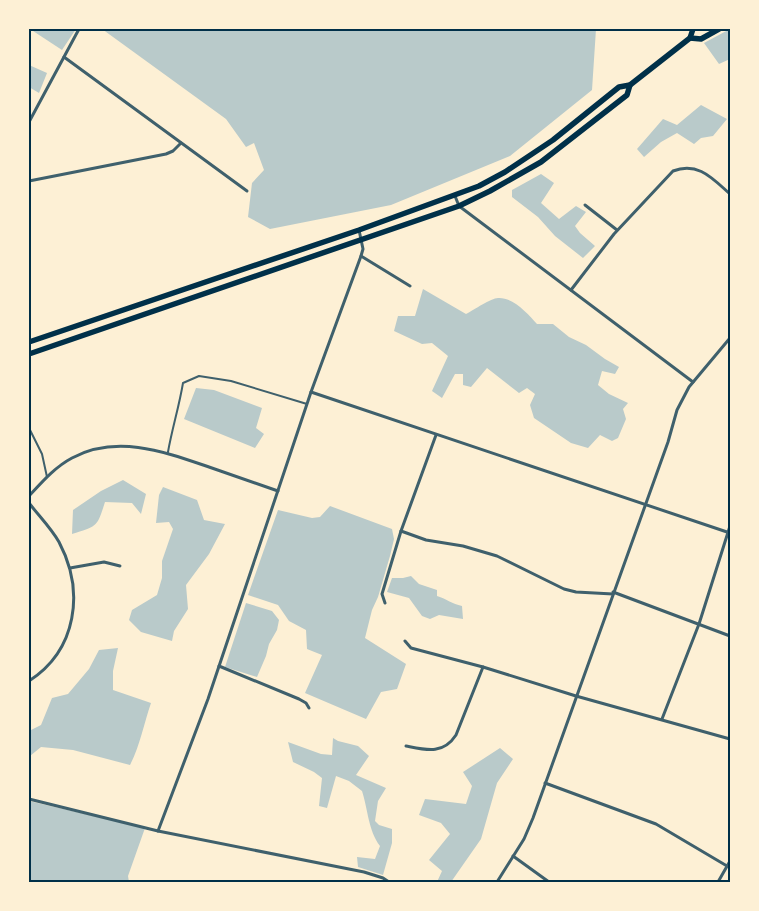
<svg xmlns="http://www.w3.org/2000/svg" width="759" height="911" font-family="Bitter,serif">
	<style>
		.green { fill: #b9caca }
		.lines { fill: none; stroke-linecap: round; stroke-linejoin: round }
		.service { stroke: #3f606c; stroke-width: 2 }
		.minor { stroke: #3f606c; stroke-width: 3 }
		.primary { stroke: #003049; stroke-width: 5.5 }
		.neatline { fill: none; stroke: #003049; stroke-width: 2 }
	</style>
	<rect width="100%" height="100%" fill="#fdf0d5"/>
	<g class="green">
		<polygon points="30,29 76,29 62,50"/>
		<polygon points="102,29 596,29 592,90 510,156 391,205 270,229 248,217 252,183 264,170 254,143 246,147 226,119"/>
		<polygon points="730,29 730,59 719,64 704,43"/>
		<polygon points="29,65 47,73 39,93 29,87"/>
		<polygon points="701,105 727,119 713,136 701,138 694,144 677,133 661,142 644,157 637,149 663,119 677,125"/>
		<polygon points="541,174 554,183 541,203 559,219 576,206 586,212 575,226 580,233 595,246 583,258 555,236 538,217 512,197 512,190"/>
		<path d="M423,289L466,314C474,310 491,298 498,298C513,297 528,314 537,324H553L569,337L586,345L605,359L619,367L615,374L602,371L598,385L609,394L628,403L623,409L626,419L618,438L612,441L600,435L588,448L571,443L534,418L530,405L535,394L527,388L519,393L487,368L471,387L463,385V374H455L442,398L432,391L448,356L432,343L422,344L394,331L398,316H415Z"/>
		<polygon points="196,388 214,390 262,408 256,428 264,434 255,448 184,419"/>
		<path d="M123,480L146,494L141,514L132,503L105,502C97,527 98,526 72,534L73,510L101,491Z"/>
		<polygon points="163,487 197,500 204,520 225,524 209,554 186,585 188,609 174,631 172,641 141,632 129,620 132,610 157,595 162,578 162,561 173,529 169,522 156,523 159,495"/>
		<polygon points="330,506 392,529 394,539 390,556 378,597 372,610 365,638 406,664 397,689 381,692 366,719 305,693 322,655 307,649 306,630 289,621 278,605 248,595 278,510 312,518 320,517"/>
		<path d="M411,576L419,584L437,590V596C447,599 452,604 462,606L463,619L439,615L430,619L422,616L409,598L387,592L392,578H403Z"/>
		<polygon points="246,603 272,611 279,620 277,630 269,644 266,656 257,677 225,667"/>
		<path d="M118,648L113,671V690L151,703C144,723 140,746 130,765L73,750L41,747L30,756L29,731L41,725L52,698L68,694L89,669L99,650Z"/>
		<path d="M333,738L338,741L358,746L369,756L356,775L386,788L378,801L375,821L379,825L392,829V843L383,875L358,867L357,857L375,859L380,846C368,830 368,809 362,791L349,781L336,776L327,808L319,806L322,778L314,772L293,762L288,742L321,754L332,755Z"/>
		<polygon points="500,748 513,759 497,783 481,839 451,882 437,882 442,871 429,860 450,834 441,823 419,815 425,799 466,804 472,786 463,772"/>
		<polygon points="29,801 145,828 128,876 129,882 29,882"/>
	</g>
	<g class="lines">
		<g class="service">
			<polyline points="29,428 42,454 47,477"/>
			<path d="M168,452C172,429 179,407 183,383L199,376L231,381L307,404"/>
		</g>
		<g class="minor">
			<polyline points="64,57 247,191"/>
			<polyline points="29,122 79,29"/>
			<polyline points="29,181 166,154 173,151 181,143"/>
			<polyline points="455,196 459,206 693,382"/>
			<polyline points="585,205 617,230"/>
			<polyline points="361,256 410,286"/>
			<path d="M571,290L614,234L673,171C698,161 713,179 730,194"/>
			<polyline points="311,392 730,533"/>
			<path d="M29,496C42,482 55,467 72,458C117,434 165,452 209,467C232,475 255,483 278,491"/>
			<path d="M29,503C39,516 51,528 59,542C85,591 77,650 29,681"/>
			<polyline points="401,531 426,540 463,546 497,556 564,589 576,592 613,594"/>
			<polyline points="70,568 104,562 120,566"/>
			<polyline points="613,592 730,636"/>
			<polyline points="385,603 382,594 401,531 436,435"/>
			<polyline points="405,641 411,648 483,667 576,696 730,739"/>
			<polyline points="219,666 299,699 306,703 309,708"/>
			<polyline points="662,719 699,624 730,526"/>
			<path d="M406,746C426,750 443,755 456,735L483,667"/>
			<polyline points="545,783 656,824 727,866"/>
			<polyline points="29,799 158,831 364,872 383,878 389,882"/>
			<polyline points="158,831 208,699 311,392 361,256 363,249 359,230"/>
			<polyline points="513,856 549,882"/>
			<polyline points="497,882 524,839 533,818 668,442 677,410 689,387 730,338"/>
			<polyline points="718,882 730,861"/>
		</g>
		<g class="primary">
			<polyline points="690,38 701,39 719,29"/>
			<polyline points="29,342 359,230 479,186 505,172 553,140 619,87 630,85 690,38 693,29"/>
			<polyline points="29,354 459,206 490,191 541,162 627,95 630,85"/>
		</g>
	</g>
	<rect width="759" height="911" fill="none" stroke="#fdf0d5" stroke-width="60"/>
	<rect x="30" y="30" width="699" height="851" class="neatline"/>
</svg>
